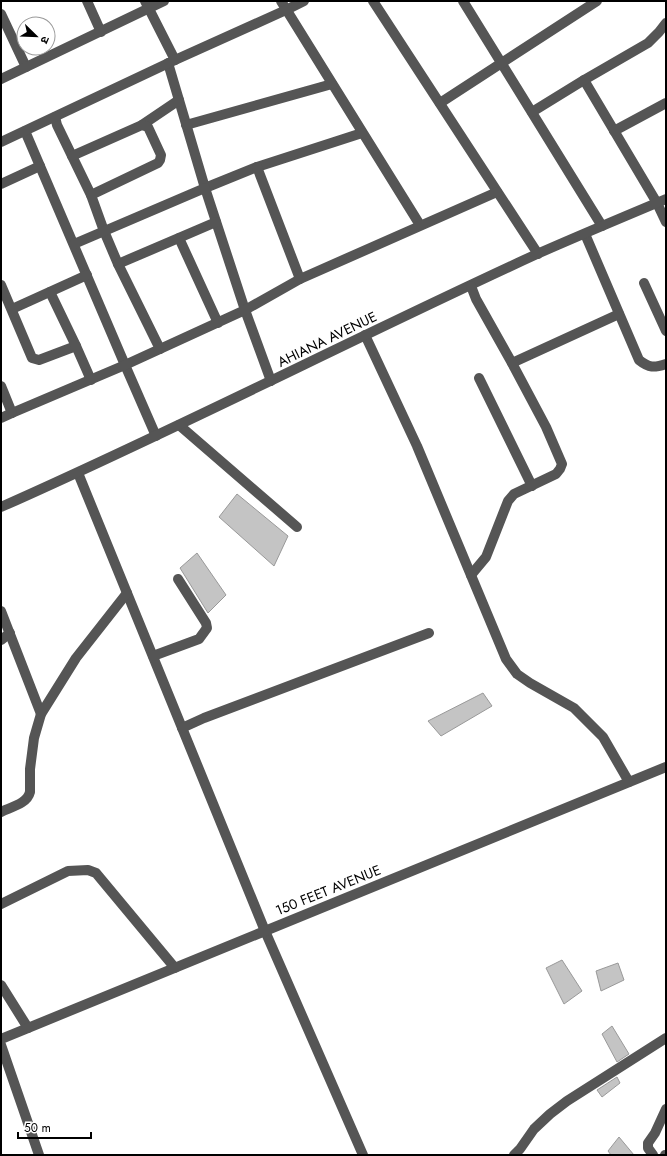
<svg xmlns="http://www.w3.org/2000/svg" width="667" height="1156" font-family="Jost,'Noto Sans Devanagari',sans-serif">
	<style>
		.building { fill: #c4c4c4; stroke: #999 }
		.lines { fill: none; stroke-linecap: round; stroke-linejoin: round }
		.minor { stroke: #555; stroke-width: 10 }
		.labels { text-anchor: middle; stroke-width: 4; stroke-linejoin: round; paint-order: stroke }
		.street-label { font-size: 14px; fill: #000; stroke: #fff }
	</style>
	<rect width="100%" height="100%" fill="#fff"/>
	<g class="building">
		<polygon points="237,494 288,536 274,566 219,517"/>
		<polygon points="197,553 226,595 208,613 180,568"/>
		<polygon points="483,693 492,706 441,736 428,721"/>
		<polygon points="562,960 582,991 564,1004 546,968"/>
		<polygon points="618,963 624,980 601,991 596,971"/>
		<polygon points="612,1026 629,1054 617,1062 602,1034"/>
		<polygon points="617,1077 620,1083 602,1097 597,1090"/>
		<polygon points="619,1137 634,1155 611,1155 608,1151"/>
	</g>
	<g class="lines">
		<g class="minor">
			<polyline points="87,1 101,32"/>
			<polyline points="145,1 175,60"/>
			<polyline points="281,1 420,225"/>
			<polyline points="373,1 538,254"/>
			<polyline points="463,1 602,226"/>
			<polyline points="1,14 26,67"/>
			<polyline points="168,63 205,188 257,167 362,133"/>
			<polyline points="1,79 164,1"/>
			<polyline points="584,80 657,203 666,222"/>
			<polyline points="440,103 597,1"/>
			<polyline points="532,112 584,80 648,43 659,32 666,23"/>
			<polyline points="55,117 57,125 91,195"/>
			<polyline points="142,125 179,100"/>
			<polyline points="186,125 332,84"/>
			<polyline points="25,131 125,365 156,436"/>
			<polyline points="614,131 666,103"/>
			<polyline points="1,142 175,60 286,10 304,1"/>
			<polyline points="72,156 142,125 148,127 161,155 160,160 158,163 91,195 104,231 118,264 160,349"/>
			<polyline points="257,167 300,279"/>
			<polyline points="1,184 40,166"/>
			<path d="M585,234L639,360C649,368 654,368 666,364"/>
			<polyline points="179,238 218,323"/>
			<polyline points="74,244 205,188 245,310 271,381"/>
			<polyline points="118,264 216,222"/>
			<polyline points="644,283 666,331"/>
			<polyline points="1,285 32,358 39,360 76,346"/>
			<polyline points="50,292 76,346 91,380"/>
			<polyline points="12,309 87,275"/>
			<polyline points="365,335 417,446 506,659 517,674 530,683 574,708 603,737 629,782"/>
			<polyline points="512,363 619,314"/>
			<polyline points="479,378 532,486"/>
			<polyline points="1,386 12,413 125,365 245,310 300,279 497,192"/>
			<polyline points="1,418 12,413"/>
			<polyline points="179,425 297,527"/>
			<polyline points="78,473 265,931 363,1155"/>
			<path d="M1,507C182,427 358,336 537,254C580,235 623,217 666,199"/>
			<polyline points="471,575 486,557 508,501 514,494 556,474 560,469 562,464 546,427 512,363 476,299 471,286"/>
			<polyline points="1,611 41,714"/>
			<polyline points="1,640 10,633"/>
			<polyline points="153,656 199,639 207,628 206,623 178,579"/>
			<polyline points="182,728 204,718 429,633"/>
			<path d="M1,812C11,807 27,804 30,792V769L34,738L41,714L76,658L127,593"/>
			<polyline points="1,904 68,871 88,870 96,873 175,968"/>
			<polyline points="1,985 28,1028"/>
			<polyline points="1,1039 666,767"/>
			<polyline points="1,1045 39,1155"/>
			<polyline points="514,1155 520,1149 534,1129 550,1114 567,1101 666,1038"/>
			<polyline points="653,1155 648,1148 648,1143 655,1133 666,1109"/>
			<polyline points="665,1155 666,1155"/>
		</g>
	</g>
	<g class="labels">
		<g class="street-label">
			<text transform="translate(327 339) rotate(-26)" y="5">AHIANA AVENUE</text>
			<text transform="translate(328 890) rotate(-22)" y="5">150 FEET AVENUE</text>
		</g>
	</g>
	<rect width="667" height="1156" fill="none" stroke="#000000" stroke-width="4"/>
	<g transform="translate(36 36) rotate(113)"><circle r="19" fill="#ffffff" stroke="#999999"/>
	<path d="M0-3L7 15L0 10L-7 15Z" fill="#000000"/>
	<text y="-6" font-size="11" font-weight="bold" text-anchor="middle" fill="#000000">उ</text>
	</g>
	<path d="M18 1132v6h73v-6" fill="none" stroke="#000000" stroke-width="2"/>
	<text x="24" y="1132" font-size="12" fill="#000000" stroke="#ffffff" stroke-width="3" paint-order="stroke">50 m</text>
</svg>
